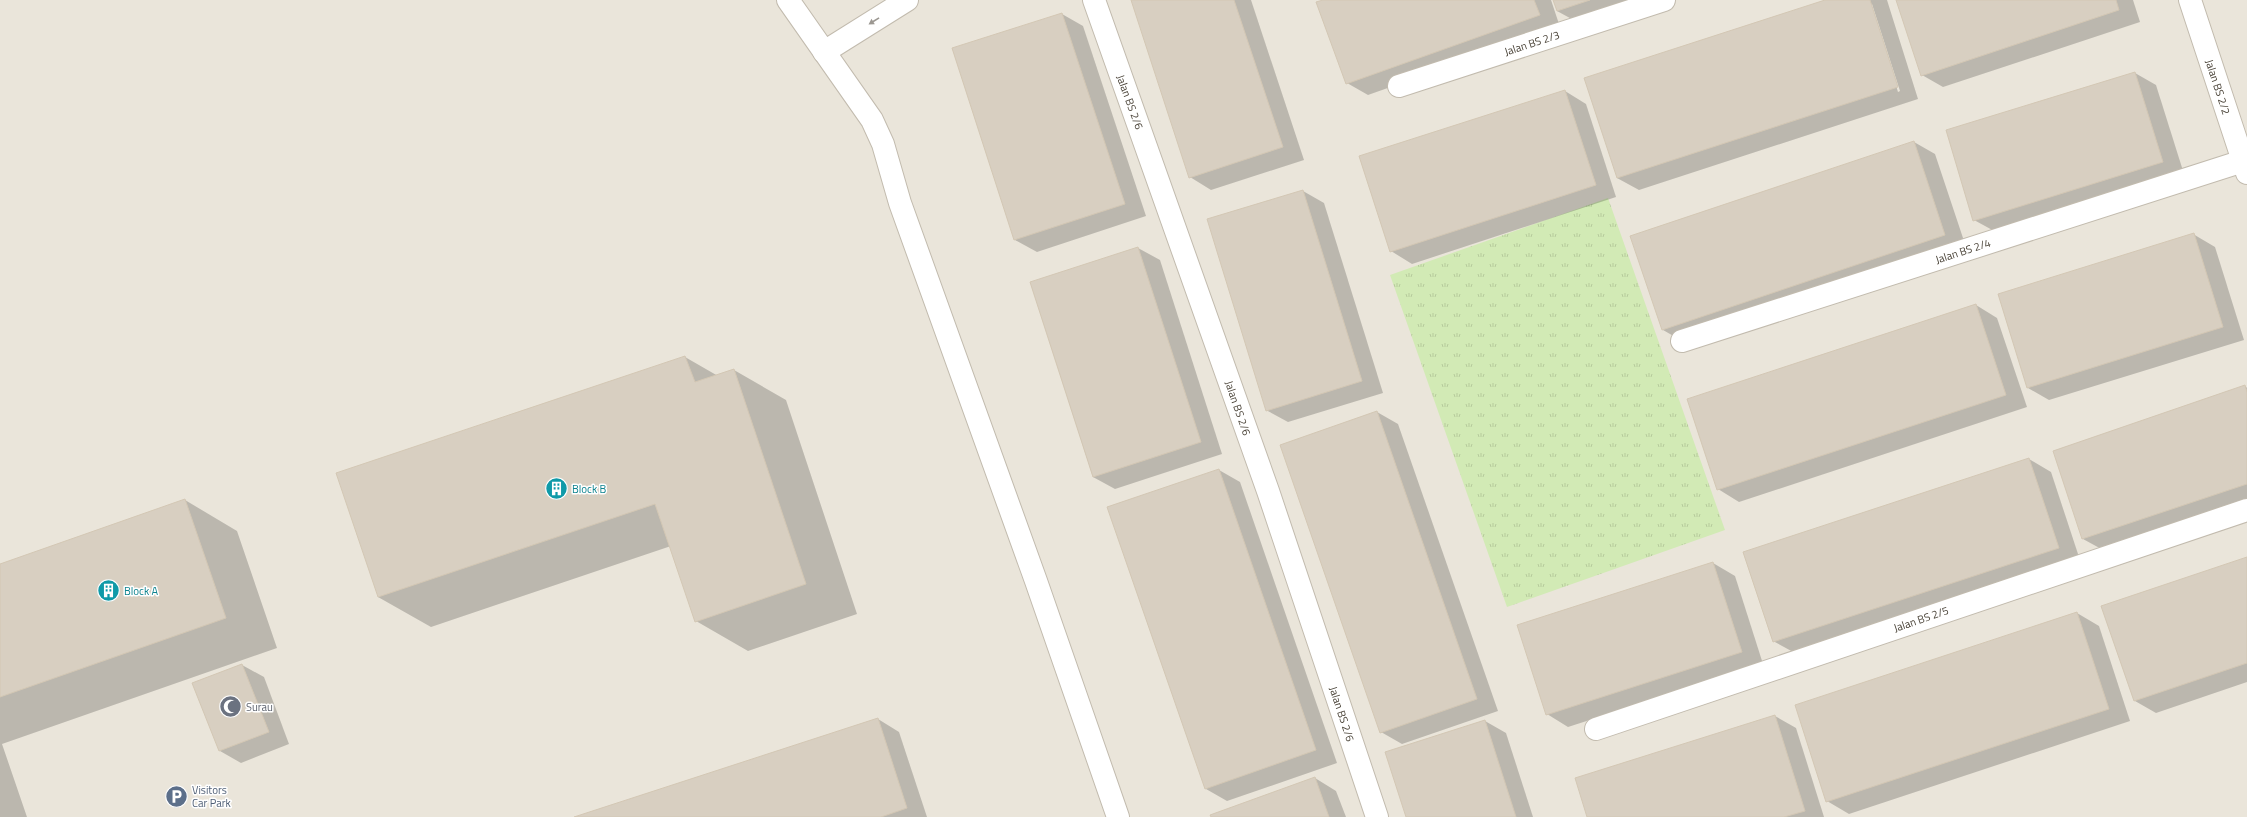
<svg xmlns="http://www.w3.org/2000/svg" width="2247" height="817" font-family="'Titillium Web',sans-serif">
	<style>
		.residential { fill: #eae5da }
		.park { fill: url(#park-tufts) }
		.shadow { fill: #0003; fill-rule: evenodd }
		.building { fill: #d8cfc1; stroke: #d3c7b4 }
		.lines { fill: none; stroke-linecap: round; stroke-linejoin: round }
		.street-casing { stroke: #c2bbae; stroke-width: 24 }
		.street { stroke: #fff; stroke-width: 22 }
		.oneway { fill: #9c9892 }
		.labels { text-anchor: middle; stroke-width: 3; stroke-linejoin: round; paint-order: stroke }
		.street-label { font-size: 11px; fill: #4b4439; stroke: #fff }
		.culture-label { font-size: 11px; fill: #0d838f; stroke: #fff; text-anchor: start }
		.worship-label { font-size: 11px; fill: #5b616d; stroke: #fff; text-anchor: start }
		.service-label { font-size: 11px; fill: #4e5e75; stroke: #fff; text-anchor: start }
	</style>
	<defs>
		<pattern id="park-tufts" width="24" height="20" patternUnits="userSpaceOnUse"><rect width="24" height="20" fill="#d2eab5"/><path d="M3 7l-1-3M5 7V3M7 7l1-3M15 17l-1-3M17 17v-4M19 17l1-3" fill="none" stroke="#b6ca9c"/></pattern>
	</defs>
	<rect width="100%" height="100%" fill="#f6f3ec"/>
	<rect class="residential" x="0" y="0" width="2247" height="817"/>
	<polygon class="park" points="1608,198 1725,530 1507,607 1390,275"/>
	<g class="shadow">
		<polygon points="1132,0 1251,0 1304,160 1211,190 1190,177"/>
		<polygon points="1326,0 1551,0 1560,27 1368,95 1347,83"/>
		<polygon points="1554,0 1646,0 1579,23 1557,11"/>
		<path d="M1828,0H1887L1918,99L1639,190L1617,178ZM1870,4H1872L1900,91L1898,92Z"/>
		<polygon points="1897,0 2133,0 2140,22 1943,87 1922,75"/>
		<polygon points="1062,14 1083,26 1146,216 1037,252 1015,240 953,49"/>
		<polygon points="2135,73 2156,85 2184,174 1996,232 1974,220"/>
		<polygon points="1565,91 1586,104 1616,197 1412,264 1391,251"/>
		<polygon points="1914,142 1935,154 1966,247 1684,342 1663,330"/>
		<polygon points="1303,191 1324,203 1383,393 1288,422 1266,410"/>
		<polygon points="2193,234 2215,247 2244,340 2049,400 2028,388"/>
		<polygon points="1138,248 1160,260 1222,454 1115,489 1093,477 1031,283"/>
		<polygon points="1976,305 1997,318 2027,407 1739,502 1718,489"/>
		<polygon points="685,357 718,376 734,370 786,400 857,614 748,651 696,621 671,546 431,627 378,597"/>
		<polygon points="2245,386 2247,388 2247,503 2105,551 2083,539 2054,451"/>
		<polygon points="1377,412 1398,424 1498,711 1402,744 1381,732"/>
		<polygon points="2029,459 2051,472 2080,560 1795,653 1773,641"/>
		<polygon points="1219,470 1240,482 1337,763 1227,801 1206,789"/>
		<polygon points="185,500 237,531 277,648 2,744 27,817 0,817 0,565"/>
		<polygon points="2247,558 2247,682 2156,713 2135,701"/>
		<polygon points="1713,563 1735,576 1763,664 1568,727 1547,714"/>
		<polygon points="2077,613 2099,626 2130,721 1849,814 1827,801"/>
		<polygon points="242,665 264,677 289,744 241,763 220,751"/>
		<polygon points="1775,716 1796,728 1824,817 1588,817"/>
		<polygon points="878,719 899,732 927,817 577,817"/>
		<polygon points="1485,721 1506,733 1533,817 1407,817"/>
		<polygon points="1315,778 1336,791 1346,817 1212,817"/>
	</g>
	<g class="building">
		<polygon points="1131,0 1234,0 1283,147 1189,178"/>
		<polygon points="1323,0 1534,0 1540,15 1346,84 1316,2"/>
		<polygon points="1553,0 1590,0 1557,11"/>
		<polygon points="1825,0 1870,0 1898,87 1617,178 1584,78"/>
		<polygon points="1896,0 2116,0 2119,10 1921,76"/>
		<polygon points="1062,13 1125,204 1014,240 952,48"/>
		<polygon points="2135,72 2163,162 1973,221 1946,130"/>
		<polygon points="1565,90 1596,185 1390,252 1359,156"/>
		<polygon points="1914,141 1945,235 1662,330 1630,236"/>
		<polygon points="1303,190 1362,381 1266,411 1207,219"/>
		<polygon points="2194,233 2223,327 2027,388 1998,294"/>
		<polygon points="1138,247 1201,442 1093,477 1030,282"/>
		<polygon points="1976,304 2006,395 1717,490 1687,399"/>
		<polygon points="685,356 695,382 734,369 806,584 695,622 655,504 378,597 336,473"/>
		<polygon points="2245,385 2247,392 2247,484 2082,539 2053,451"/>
		<polygon points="1377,411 1477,699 1380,733 1280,445"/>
		<polygon points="2029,458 2059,548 1773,642 1743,552"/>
		<polygon points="1219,469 1316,750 1205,789 1107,507"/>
		<polygon points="185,499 226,618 0,697 0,564"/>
		<polygon points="2247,557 2247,663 2134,701 2101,606"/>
		<polygon points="1713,562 1742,652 1546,715 1517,625"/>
		<polygon points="2077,612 2109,709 1826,802 1795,705"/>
		<polygon points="242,664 269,732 219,751 192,683"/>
		<polygon points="1775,715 1805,811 1784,817 1587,817 1575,778"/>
		<polygon points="878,718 907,808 881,817 574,817"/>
		<polygon points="1485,720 1516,817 1406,817 1385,752"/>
		<polygon points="1315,777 1329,817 1211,817 1210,815"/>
	</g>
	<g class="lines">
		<defs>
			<g id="street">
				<polyline points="788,0 872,120 883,144 900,203 1036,581 1118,817"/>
				<polyline points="1094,0 1268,491 1377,817"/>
				<polyline points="2190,0 2247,173"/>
				<polyline points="824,52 907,0"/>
				<polyline points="1399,86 1664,0"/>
				<polyline points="1682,341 2243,161"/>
				<polyline points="1596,729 2247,510"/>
			</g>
		</defs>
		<use href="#street" class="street-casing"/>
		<use href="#street" class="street"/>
	</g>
	<defs><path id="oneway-solid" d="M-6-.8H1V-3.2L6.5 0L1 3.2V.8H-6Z"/></defs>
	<use class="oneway" href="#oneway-solid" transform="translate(874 21) rotate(148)"/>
	<defs>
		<symbol id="building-disc" viewBox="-11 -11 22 22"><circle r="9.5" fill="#0f9aa8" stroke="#fff"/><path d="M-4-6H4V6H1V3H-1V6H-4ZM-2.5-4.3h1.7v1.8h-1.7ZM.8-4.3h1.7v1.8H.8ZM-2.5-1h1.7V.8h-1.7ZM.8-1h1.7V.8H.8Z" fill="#fff"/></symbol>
		<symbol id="mosque-disc" viewBox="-11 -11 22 22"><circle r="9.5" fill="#6b7280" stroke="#fff"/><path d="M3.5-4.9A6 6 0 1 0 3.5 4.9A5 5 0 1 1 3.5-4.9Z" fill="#fff"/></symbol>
		<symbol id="parking-disc" viewBox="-11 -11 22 22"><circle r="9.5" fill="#5c6f8a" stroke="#fff"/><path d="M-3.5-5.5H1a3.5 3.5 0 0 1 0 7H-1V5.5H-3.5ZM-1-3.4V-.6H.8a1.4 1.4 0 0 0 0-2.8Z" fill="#fff"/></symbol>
	</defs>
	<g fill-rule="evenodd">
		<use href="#building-disc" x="544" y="476" width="25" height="25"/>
		<use href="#building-disc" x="96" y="578" width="25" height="25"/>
		<use href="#mosque-disc" x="218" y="694" width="25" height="25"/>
		<use href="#parking-disc" x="164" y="784" width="25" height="25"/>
	</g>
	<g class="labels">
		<g class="street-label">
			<text transform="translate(1532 43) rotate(-18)" y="4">Jalan BS 2/3</text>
			<text transform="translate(2218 87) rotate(72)" y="4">Jalan BS 2/2</text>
			<text transform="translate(1130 102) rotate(70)" y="4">Jalan BS 2/6</text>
			<text transform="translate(1963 251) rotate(-18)" y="4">Jalan BS 2/4</text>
			<text transform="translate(1238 408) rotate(71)" y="4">Jalan BS 2/6</text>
			<text transform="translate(1921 619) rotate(-19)" y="4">Jalan BS 2/5</text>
			<text transform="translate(1342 714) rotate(72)" y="4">Jalan BS 2/6</text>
		</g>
		<g class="culture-label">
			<text x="572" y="493">Block B</text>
			<text x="124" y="595">Block A</text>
		</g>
		<g class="worship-label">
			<text x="246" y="711">Surau</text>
		</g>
		<g class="service-label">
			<text x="192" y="794">Visitors<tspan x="192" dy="13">Car Park</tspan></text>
		</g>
	</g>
</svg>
